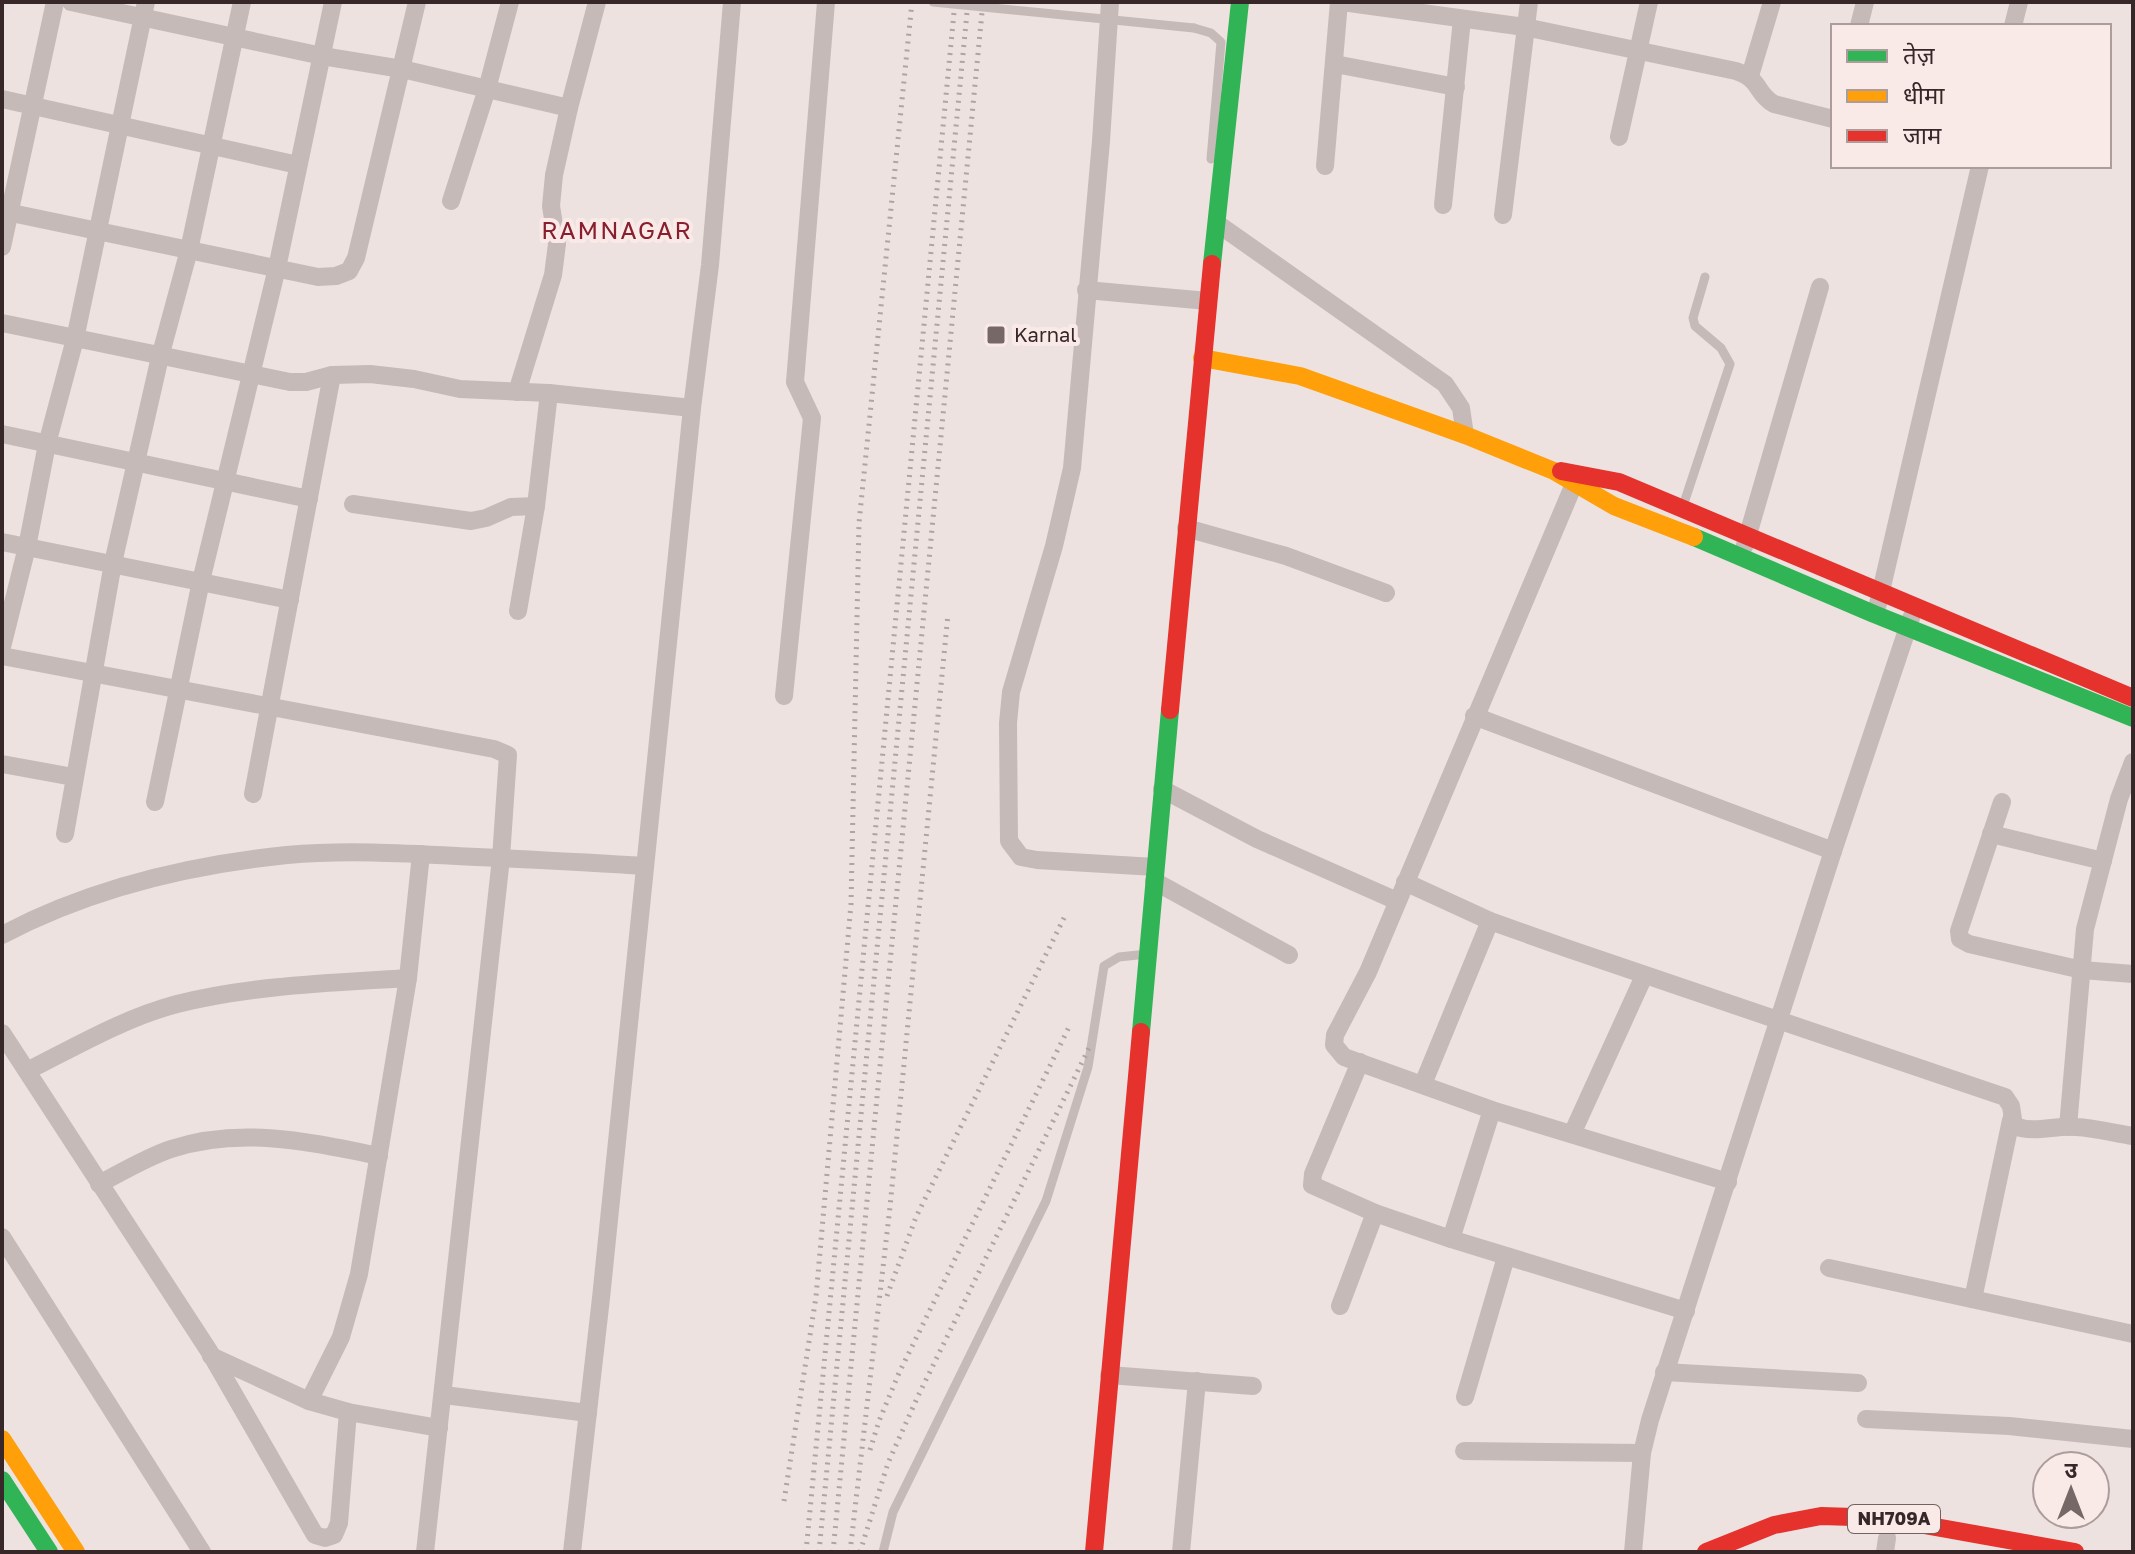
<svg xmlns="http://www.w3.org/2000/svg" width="2135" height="1554" font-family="'Golos Text','Noto Sans Devanagari',sans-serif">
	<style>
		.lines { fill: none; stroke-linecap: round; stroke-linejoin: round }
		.lane { stroke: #c6bab9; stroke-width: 9 }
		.street { stroke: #c6bab9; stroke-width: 18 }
		.fast { stroke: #30b455; stroke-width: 18 }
		.slow { stroke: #ff9f0a; stroke-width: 18 }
		.jam { stroke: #e5322d; stroke-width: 18 }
		.rail { stroke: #aea4a4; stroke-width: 5; stroke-dasharray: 2 6; stroke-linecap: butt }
		.lane-bridge { stroke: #c6bab9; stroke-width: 9 }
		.poi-dot { fill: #776868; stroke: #faeae7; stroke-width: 3 }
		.labels { text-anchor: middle; stroke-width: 8; stroke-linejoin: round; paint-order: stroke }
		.shield { fill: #faeae7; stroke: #726261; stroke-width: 2 }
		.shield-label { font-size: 18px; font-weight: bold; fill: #372728 }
		.poi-label { font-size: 20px; fill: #372728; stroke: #faeae7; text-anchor: start }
		.quarter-label { font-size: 24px; letter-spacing: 2px; fill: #881e2e; stroke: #faeae7 }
	</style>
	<rect width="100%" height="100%" fill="#ede2e0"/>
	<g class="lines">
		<g class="lane">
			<polyline points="1194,28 1211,33 1221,42 1211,159"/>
			<polyline points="1683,506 1730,364 1721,348 1695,326 1693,318 1705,277"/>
			<polyline points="883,1552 893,1512 1046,1201 1088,1067 1104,966 1119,957 1147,954"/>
		</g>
		<g class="street">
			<polyline points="71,2 322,56 402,69 569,108"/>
			<polyline points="1110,2 1101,141 1072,468 1054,546 1011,692 1008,723 1009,841 1021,857 1037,860 1155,867"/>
			<path d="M1342,2L1525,27L1736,71C1762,80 1755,93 1774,104L1833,119"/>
			<polyline points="1859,26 1865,2"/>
			<polyline points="2013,26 2019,2"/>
			<polyline points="1335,64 1456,87"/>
			<polyline points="1750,76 1772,2"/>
			<polyline points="2,99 298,165"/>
			<polyline points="1619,137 1649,2"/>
			<polyline points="1325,166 1339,2"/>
			<polyline points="451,201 487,89 510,2"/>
			<polyline points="1443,205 1462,19"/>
			<polyline points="2,211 318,277 336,276 349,271 356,258 417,2"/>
			<polyline points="1503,215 1529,2"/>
			<polyline points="1218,224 1445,384 1461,408 1465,435"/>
			<polyline points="2,247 55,2"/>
			<polyline points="1086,290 1208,301"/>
			<polyline points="2,323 290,382 306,382 332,375 370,374 414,379 460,389 549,393 692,408"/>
			<polyline points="517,392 553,275 557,244 551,206 554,175 569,108 597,2"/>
			<polyline points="2,434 309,499"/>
			<polyline points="1574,484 1368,972 1335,1035 1334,1045 1344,1057 1492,1110 1728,1182"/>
			<polyline points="353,504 471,521 486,518 511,507 536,506"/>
			<polyline points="1186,528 1286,556 1386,593"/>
			<polyline points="2,542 290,600"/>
			<polyline points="1745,545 1820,287"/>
			<polyline points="1878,604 1980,166"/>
			<polyline points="518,611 536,506 549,393"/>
			<polyline points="2,647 27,547 47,444 75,339 146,2"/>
			<polyline points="2,656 494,749 508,755 501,858 425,1552"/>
			<polyline points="784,696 812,418 795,382 826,2"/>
			<polyline points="1474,716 1833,851"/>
			<polyline points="2,764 73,777"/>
			<polyline points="1162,789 1257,839 1397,901"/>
			<polyline points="253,794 332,375"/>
			<polyline points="155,802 201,581 277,268 333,2"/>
			<polyline points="2002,802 1959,931 1960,939 1969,944 2082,970 2133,974"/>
			<polyline points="65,834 113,563 160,357 189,250 242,2"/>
			<polyline points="1991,834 2103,861"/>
			<polyline points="1154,881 1289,955"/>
			<path d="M1405,882L1490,921L1566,948L2005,1097L2011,1106L2014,1126C2036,1134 2054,1125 2076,1127C2095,1128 2114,1133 2133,1136"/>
			<path d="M2,935C89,889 189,865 287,855C343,850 400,853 457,856C519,859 582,862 645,866"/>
			<polyline points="2,1033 209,1351 315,1535 325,1538 334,1535 339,1523 348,1412"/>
			<polyline points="1360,1062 1313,1174 1312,1185 1375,1213 1451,1239 1686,1311"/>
			<path d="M27,1071C75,1047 124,1018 177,1004C253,985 331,983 408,978"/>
			<polyline points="1423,1084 1490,921"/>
			<polyline points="2068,1127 2085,929 2119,799 2133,762"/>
			<polyline points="1572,1134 1644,976"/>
			<path d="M99,1184C122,1172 147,1157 171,1149C241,1126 310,1142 379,1156"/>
			<polyline points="2,1237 202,1552"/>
			<polyline points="1451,1239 1492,1110"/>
			<polyline points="1829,1268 2133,1334"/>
			<polyline points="1973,1299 2011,1120"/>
			<polyline points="1340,1306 1375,1213"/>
			<polyline points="211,1356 309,1401 348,1412 439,1428"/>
			<polyline points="1664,1372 1858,1383"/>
			<polyline points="1109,1375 1253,1386"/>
			<polyline points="444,1395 588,1413"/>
			<polyline points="1465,1397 1506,1257"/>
			<polyline points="309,1401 341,1337 359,1274 408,978 421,854"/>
			<polyline points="1866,1419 2009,1426 2133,1439"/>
			<polyline points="1464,1451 1642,1453"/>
			<polyline points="572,1552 601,1298 692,408 710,265 732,2"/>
			<polyline points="1181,1552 1197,1381"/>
			<polyline points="1633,1552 1642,1453 1650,1420 1833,851 1911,618"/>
			<polyline points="1885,1552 1887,1538"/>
		</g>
		<g class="fast">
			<polyline points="1212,264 1240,2"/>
			<polyline points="1694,537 1874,614 2133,718"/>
			<polyline points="1141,1032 1170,710"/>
			<polyline points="2,1480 49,1552"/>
		</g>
		<g class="slow">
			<polyline points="1202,358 1300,376 1465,435 1554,471 1614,506 1694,537"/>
			<polyline points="2,1439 76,1552"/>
		</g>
		<g class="jam">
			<polyline points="1561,471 1619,482 2133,698"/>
			<polyline points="1170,710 1212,264"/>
			<polyline points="1094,1552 1141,1032"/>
			<polyline points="1706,1552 1774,1525 1821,1516 1885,1518 2075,1552"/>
		</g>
		<g class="rail">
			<polyline points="887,1296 916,1217 1065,916"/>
			<polyline points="870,1450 879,1421 899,1373 1069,1027"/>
			<polyline points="784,1501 816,1297 851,904 859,523 912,2"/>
			<polyline points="806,1552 955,2"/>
			<polyline points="819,1552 968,2"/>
			<polyline points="833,1552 983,2"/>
			<polyline points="850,1552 890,1207 948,614"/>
			<polyline points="860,1552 888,1463 918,1396 1091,1044"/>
		</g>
		<polyline class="lane-bridge" points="933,2 1194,28"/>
	</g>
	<rect class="poi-dot" x="986" y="325" width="20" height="20" rx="4"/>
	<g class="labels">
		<rect class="shield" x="1848" y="1505" width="92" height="28" rx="6"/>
		<g class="shield-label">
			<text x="1894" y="1525">NH709A</text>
		</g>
		<g class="poi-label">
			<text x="1014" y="342">Karnal</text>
		</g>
		<g class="quarter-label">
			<text x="617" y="239">RAMNAGAR</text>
		</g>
	</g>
	<rect width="2135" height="1554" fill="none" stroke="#372728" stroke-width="8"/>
	<rect x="1831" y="24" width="280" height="144" fill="#faeae7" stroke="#ac9c9b" stroke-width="2"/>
	<rect x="1847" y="50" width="40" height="12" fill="#30b455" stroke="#ac9c9b" stroke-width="2"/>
	<text x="1903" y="64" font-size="24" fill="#372728">तेज़</text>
	<rect x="1847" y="90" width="40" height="12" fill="#ff9f0a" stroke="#ac9c9b" stroke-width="2"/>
	<text x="1903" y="104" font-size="24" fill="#372728">धीमा</text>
	<rect x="1847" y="130" width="40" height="12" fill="#e5322d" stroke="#ac9c9b" stroke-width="2"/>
	<text x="1903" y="144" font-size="24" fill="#372728">जाम</text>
	<g transform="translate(2071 1490)"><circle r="38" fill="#faeae7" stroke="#ac9c9b" stroke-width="2"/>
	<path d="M0-6L14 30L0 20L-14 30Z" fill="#776868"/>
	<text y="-12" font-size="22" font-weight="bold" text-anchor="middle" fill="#372728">उ</text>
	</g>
</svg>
